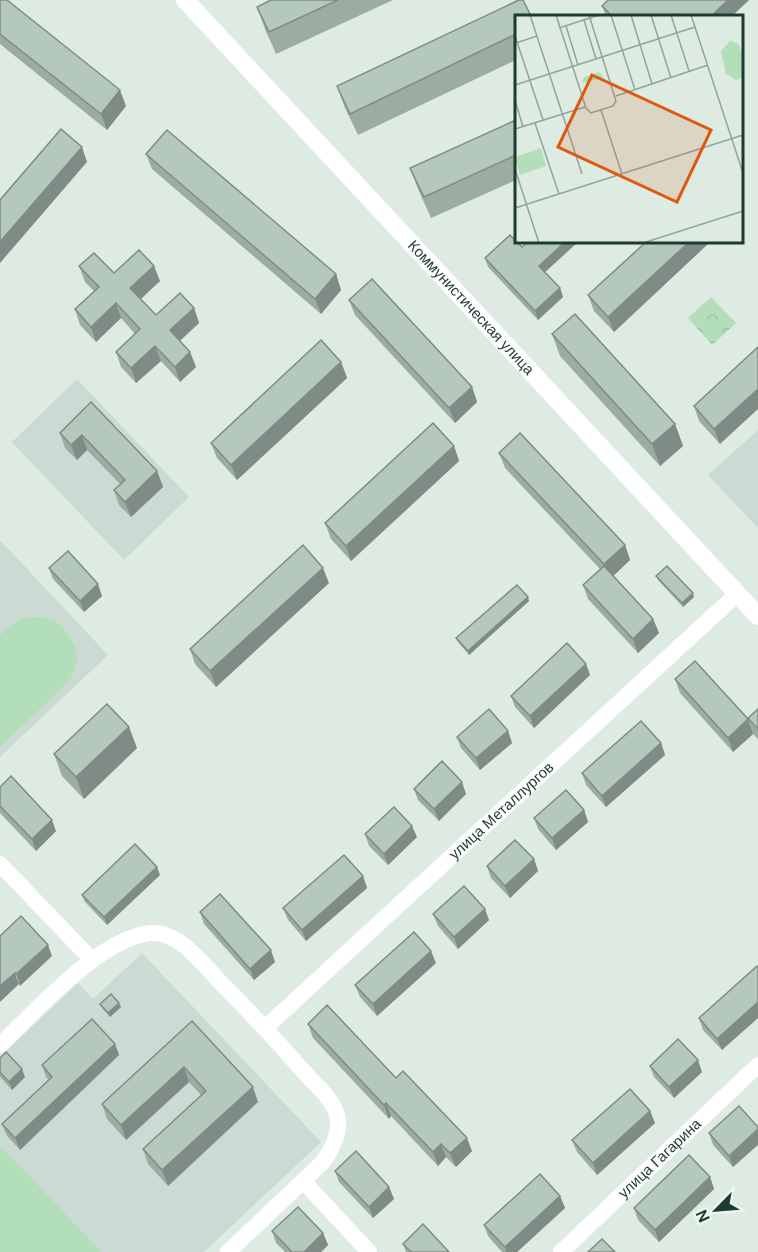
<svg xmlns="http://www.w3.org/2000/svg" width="758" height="1252" font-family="'DM Sans',sans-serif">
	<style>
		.built { fill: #cbdad2 }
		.grass { fill: #b3deba }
		.forest { fill: url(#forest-crowns) }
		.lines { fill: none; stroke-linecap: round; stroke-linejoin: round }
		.minor { stroke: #fff; stroke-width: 16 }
		.tertiary { stroke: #fff; stroke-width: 18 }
		.wall { fill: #9caca3 }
		.shaded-wall { fill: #7f8c85 }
		.building { fill: #b5c8be; stroke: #7f8c85; stroke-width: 1.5 }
		.labels { text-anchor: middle; stroke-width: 6; stroke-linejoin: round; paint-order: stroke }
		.street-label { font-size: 15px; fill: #1d3b30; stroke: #edf7f1 }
		.inset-road { fill: none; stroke: #90a59b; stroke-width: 1.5 }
		.view { fill: #de580e; fill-opacity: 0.15; stroke: #de580e; stroke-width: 3 }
		.inset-edge { fill: none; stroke: #1d3b30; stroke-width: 3 }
	</style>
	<defs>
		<pattern id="forest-crowns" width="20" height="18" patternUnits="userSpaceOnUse" patternTransform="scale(1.5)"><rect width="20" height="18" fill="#b3deba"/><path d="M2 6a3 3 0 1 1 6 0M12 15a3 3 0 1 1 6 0" fill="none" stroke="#9abfa0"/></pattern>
	</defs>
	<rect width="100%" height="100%" fill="#ddebe3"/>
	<g class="built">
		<polygon points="77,379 189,497 124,560 12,442"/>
		<polygon points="758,430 758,528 708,475"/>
		<polygon points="0,540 108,655 0,757"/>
		<polygon points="142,953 321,1142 204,1252 0,1252 0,1057 78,983 93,999"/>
	</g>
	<g class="grass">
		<polygon points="38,617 54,620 66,631 75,646 77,661 70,680 0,747 0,635 21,619"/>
		<polygon points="0,1145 101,1252 0,1252"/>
	</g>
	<polygon class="forest" points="711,297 736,323 712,345 688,318"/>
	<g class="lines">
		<g class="minor">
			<polyline points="0,864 91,959"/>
			<path id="s1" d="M265,1028L737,594"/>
			<path d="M0,1045C36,1011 102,936 152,933C162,932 172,937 181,943C196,954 208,969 220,982C249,1011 277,1041 304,1072C316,1085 332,1098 337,1115C341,1131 332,1149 323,1162L228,1252"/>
			<polyline points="304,1182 369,1252"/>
			<path id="s2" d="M561,1252L758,1065"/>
		</g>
		<path class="tertiary" id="s3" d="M185,0L758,616"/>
	</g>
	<g class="wall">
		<polygon points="0,0 126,106 107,130 0,44"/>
		<polygon points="271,0 393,0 276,54 265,29 257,7"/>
		<polygon points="608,0 749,0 732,16 606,16 602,6"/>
		<polygon points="516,16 516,60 358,135 345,108 337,86"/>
		<polygon points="516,120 516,180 431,218 418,189 410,168"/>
		<polygon points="146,154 336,274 341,290 321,314 152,169"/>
		<polygon points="646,242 710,242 614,332 594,311 588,295"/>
		<polygon points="485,258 545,272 560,288 563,297 538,320 488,267"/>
		<polygon points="79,266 114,273 160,281 141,299 156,315 194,308 199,323 180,341 190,352 196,367 180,382 161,361 136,383 121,367 116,352 135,334 121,318 96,342 80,325 75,309 94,291 85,282"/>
		<polygon points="349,300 472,387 477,402 455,423 355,315"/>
		<polygon points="552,334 675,424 683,446 660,466 560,356"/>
		<polygon points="758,347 720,444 699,421 694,406"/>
		<polygon points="341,362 347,378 237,480 217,458 211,443"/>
		<polygon points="91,402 157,471 163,487 131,517 119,505 114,490 120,484 87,450 77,460 65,448 60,433"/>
		<polygon points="454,446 459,461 351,561 331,539 325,523"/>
		<polygon points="499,453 625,545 630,560 613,576 653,619 659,633 638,653 588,599 583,585 600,569 505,468"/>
		<polygon points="49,568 102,596 84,612 53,579"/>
		<polygon points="656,576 694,597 683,607 658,580"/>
		<polygon points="329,583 216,687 195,664 190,649"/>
		<polygon points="529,601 469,655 458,642 456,638"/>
		<polygon points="586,664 590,675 534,728 515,707 511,696"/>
		<polygon points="675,679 748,719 758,709 758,739 753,734 733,752 680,693"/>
		<polygon points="508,731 512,743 480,770 461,748 457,737"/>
		<polygon points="661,743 665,755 606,807 586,785 582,773"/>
		<polygon points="137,748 84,799 62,776 54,754"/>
		<polygon points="0,787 56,831 36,851 0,813"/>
		<polygon points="414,789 466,794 439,821 418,800"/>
		<polygon points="584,810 588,822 556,850 538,829 534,818"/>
		<polygon points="365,834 417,837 388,865 369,846"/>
		<polygon points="534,859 538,871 510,898 491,878 487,866"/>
		<polygon points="160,875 107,925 85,902 82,895"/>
		<polygon points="363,876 367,888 306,941 288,920 283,908"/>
		<polygon points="200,912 275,962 254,980 204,924"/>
		<polygon points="433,914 489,920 458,949 438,926"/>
		<polygon points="436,963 377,1016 360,997 355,985"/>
		<polygon points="757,966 722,1050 703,1030 699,1018"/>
		<polygon points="100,1004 121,1007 110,1017 102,1008"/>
		<polygon points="192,1021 258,1102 168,1186 148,1164 143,1149 201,1095 189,1082 126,1140 107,1119 102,1104"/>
		<polygon points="308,1024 396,1078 472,1151 456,1167 446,1157 438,1166 391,1116 389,1119 313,1038"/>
		<polygon points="115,1044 119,1055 20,1150 7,1136 2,1124 49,1080 46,1077 42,1065"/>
		<polygon points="0,1058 25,1077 12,1090 0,1077"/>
		<polygon points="650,1066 702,1072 674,1098 654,1077"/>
		<polygon points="650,1111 655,1123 597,1175 577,1152 572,1140"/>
		<polygon points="758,1127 733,1167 713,1145 709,1133"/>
		<polygon points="335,1171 389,1187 394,1199 373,1218 339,1182"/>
		<polygon points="710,1177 714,1189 659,1242 638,1220 634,1208"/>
		<polygon points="560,1196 565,1208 517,1252 502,1252 488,1236 484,1225"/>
		<polygon points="272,1231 323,1233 328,1245 321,1252 285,1252 276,1243"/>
		<polygon points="403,1244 449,1252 406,1252"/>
	</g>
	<g class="shaded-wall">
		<polygon points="728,0 749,0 732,16 711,16"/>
		<polygon points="120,90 126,106 107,130 101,114"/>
		<polygon points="82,147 87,162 0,263 0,242"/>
		<polygon points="565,242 578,242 542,275 539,266"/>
		<polygon points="689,242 710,242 614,332 608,317"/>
		<polygon points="154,266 160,281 136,303 130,288"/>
		<polygon points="336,274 341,290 321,314 315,299"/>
		<polygon points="560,288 563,297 538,320 535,311"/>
		<polygon points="116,303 121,318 96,342 91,327"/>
		<polygon points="194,308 199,323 175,345 170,330"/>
		<polygon points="155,346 161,361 136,383 131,368"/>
		<polygon points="190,352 196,367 180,382 175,367"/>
		<polygon points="341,362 347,378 237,480 231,465"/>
		<polygon points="472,387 477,402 455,423 449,408"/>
		<polygon points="758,389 758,409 720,444 714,429"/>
		<polygon points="675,424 683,446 660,466 652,444"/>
		<polygon points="82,435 87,450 77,460 71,445"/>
		<polygon points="454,446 459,461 351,561 346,546"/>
		<polygon points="157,471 163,487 131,517 125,502"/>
		<polygon points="625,545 630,560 609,580 604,564"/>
		<polygon points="323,568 329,583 216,687 210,671"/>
		<polygon points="98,584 102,596 84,612 80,601"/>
		<polygon points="693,593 694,597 683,607 682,603"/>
		<polygon points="528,597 529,601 469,655 468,651"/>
		<polygon points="653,619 659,633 638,653 633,639"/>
		<polygon points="586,664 590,675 534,728 530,716"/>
		<polygon points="748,719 753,734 733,752 728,738"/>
		<polygon points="129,727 137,748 84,799 76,777"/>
		<polygon points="508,731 512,743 480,770 476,758"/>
		<polygon points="661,743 665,755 606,807 602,796"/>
		<polygon points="462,782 466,794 439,821 434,809"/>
		<polygon points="584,810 588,822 556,850 552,838"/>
		<polygon points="52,820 56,831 36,851 32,839"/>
		<polygon points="412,826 417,837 388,865 384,854"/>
		<polygon points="534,859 538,871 510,898 505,886"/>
		<polygon points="157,867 160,875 107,925 104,917"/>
		<polygon points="363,876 367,888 306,941 302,930"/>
		<polygon points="485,909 489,920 458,949 454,937"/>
		<polygon points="48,945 52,956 20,986 16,974"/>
		<polygon points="271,950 275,962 254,980 250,969"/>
		<polygon points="431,951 436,963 377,1016 373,1004"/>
		<polygon points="15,973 19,984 0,1002 0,986"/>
		<polygon points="758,1002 758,1018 722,1050 717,1039"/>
		<polygon points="119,1003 121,1007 110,1017 108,1013"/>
		<polygon points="115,1044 119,1055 20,1150 15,1138"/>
		<polygon points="698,1060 702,1072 674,1098 669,1087"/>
		<polygon points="184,1067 189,1082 126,1140 121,1125"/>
		<polygon points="22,1069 25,1077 12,1090 9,1082"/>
		<polygon points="253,1087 258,1102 168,1186 162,1170"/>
		<polygon points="386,1103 391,1116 389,1119 384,1105"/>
		<polygon points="650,1111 655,1123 597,1175 593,1163"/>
		<polygon points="758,1129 758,1145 733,1167 729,1156"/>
		<polygon points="467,1138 472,1151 456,1167 450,1153"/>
		<polygon points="441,1144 446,1157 438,1166 433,1152"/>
		<polygon points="710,1177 714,1189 659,1242 655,1230"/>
		<polygon points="389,1187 394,1199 373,1218 369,1207"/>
		<polygon points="560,1196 565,1208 517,1252 506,1252 505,1247"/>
		<polygon points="323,1233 328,1245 321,1252 304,1252"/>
	</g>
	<g class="building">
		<polygon points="0,0 7,0 120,90 101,114 0,34"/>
		<polygon points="271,0 338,0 269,32 257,7"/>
		<polygon points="519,0 523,0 531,16 516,16 516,34 350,114 337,86"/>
		<polygon points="608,0 728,0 711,16 682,16 679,14 676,16 612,16 602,6"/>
		<polygon points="516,120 516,155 424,197 410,168"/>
		<polygon points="61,129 82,147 0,242 0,200"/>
		<polygon points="167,130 336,274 315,299 146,154"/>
		<polygon points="510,235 522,247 528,242 565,242 539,266 560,288 535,311 485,258"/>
		<polygon points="646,242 689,242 608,317 588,295"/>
		<polygon points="139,250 154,266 130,288 156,315 180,293 194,308 170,330 190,352 175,367 155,346 131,368 116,352 140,329 116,303 91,327 75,309 99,287 79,266 94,253 114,273"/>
		<polygon points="372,279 472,387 449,408 349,300"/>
		<polygon points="575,314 675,424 652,444 552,334"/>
		<polygon points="321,340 341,362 231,465 211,443"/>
		<polygon points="758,347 758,389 714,429 694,406"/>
		<polygon points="91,402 157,471 125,502 114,490 125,480 82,435 71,445 60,433"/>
		<polygon points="433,423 454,446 346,546 325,523"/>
		<polygon points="520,433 625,545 604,564 499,453"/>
		<polygon points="303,545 323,568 210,671 190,649"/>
		<polygon points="68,551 98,584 80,601 49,568"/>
		<polygon points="604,566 653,619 633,639 583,585"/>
		<polygon points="667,566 693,593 682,603 656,576"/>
		<polygon points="517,585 528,597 468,651 456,638"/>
		<polygon points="567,643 586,664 530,716 511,696"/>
		<polygon points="695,661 748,719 728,738 675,679"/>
		<polygon points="107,704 129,727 76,777 54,754"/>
		<polygon points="489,709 508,731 476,758 457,737"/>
		<polygon points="758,709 758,729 748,718"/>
		<polygon points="641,721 661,743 602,796 582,773"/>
		<polygon points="442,761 462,782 434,809 414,789"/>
		<polygon points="11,776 52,820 32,839 0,806 0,787"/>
		<polygon points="566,790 584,810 552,838 534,818"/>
		<polygon points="394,807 412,826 384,854 365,834"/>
		<polygon points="515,840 534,859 505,886 487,866"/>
		<polygon points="135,844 157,867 104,917 82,895"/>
		<polygon points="344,855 363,876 302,930 283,908"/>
		<polygon points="464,886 485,909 454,937 433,914"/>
		<polygon points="220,894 271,950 250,969 200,912"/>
		<polygon points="21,916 48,945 16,974 15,973 0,986 0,936"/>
		<polygon points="414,932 431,951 373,1004 355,985"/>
		<polygon points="757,966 758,967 758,1002 717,1039 699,1018"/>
		<polygon points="111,994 119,1003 108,1013 100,1004"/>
		<polygon points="327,1005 396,1078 403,1071 467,1138 450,1153 441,1144 433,1152 386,1103 384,1105 308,1024"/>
		<polygon points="92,1019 115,1044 15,1138 2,1124 52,1077 42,1065"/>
		<polygon points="192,1021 253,1087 162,1170 143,1149 206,1091 184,1067 121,1125 102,1104"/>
		<polygon points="678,1039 698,1060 669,1087 650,1066"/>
		<polygon points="6,1052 22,1069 9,1082 0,1072 0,1058"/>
		<polygon points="630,1089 650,1111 593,1163 572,1140"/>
		<polygon points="739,1106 758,1127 758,1129 729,1156 709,1133"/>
		<polygon points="356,1151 389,1187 369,1207 335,1171"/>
		<polygon points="689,1155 710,1177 655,1230 634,1208"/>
		<polygon points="540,1174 560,1196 505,1247 484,1225"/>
		<polygon points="298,1207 323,1233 304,1252 292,1252 272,1231"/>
		<polygon points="423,1224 449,1252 411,1252 403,1244"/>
		<polygon points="602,1239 615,1252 588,1252"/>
	</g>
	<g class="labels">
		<g class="street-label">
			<text dy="5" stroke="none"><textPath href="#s3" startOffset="420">Коммунистическая улица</textPath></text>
			<text dy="5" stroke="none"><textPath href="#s1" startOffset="321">улица Металлургов</textPath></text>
			<text dy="5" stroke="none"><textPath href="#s2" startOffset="136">улица Гагарина</textPath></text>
		</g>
	</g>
	<g transform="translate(515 15)">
		<rect width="228" height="228" fill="#ddebe3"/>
		<path d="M215,26L224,29L228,43V62L221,65L211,59L206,36ZM84,57L89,63L67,68L69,62ZM26,133L31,151L5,160L0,142Z" fill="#b3deba"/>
		<path class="inset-road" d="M15,0L67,159M41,0L71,93L76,98L98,91L101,86L74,0M96,0L120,75M116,0L137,69M136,0L156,63M156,0L174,56M176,0L228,158M69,5L81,44M51,11L63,50M44,13L84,0M0,21L28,105M1,28L22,21M0,70L180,12M101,81L193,50M0,85L8,112M86,95L107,159M20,108L44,179M0,114L70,92M0,154L24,228M0,193L228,120M128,228L228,196"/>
		<path class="view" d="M77,60L196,115L162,187L43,132Z"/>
		<rect width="228" height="228" class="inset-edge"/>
	</g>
	<g transform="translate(716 1210) rotate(245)" stroke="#edf7f1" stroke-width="4.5" paint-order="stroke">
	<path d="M0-4.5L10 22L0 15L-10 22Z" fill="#1d3b30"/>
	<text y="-9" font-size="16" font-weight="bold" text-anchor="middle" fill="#1d3b30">N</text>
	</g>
</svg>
